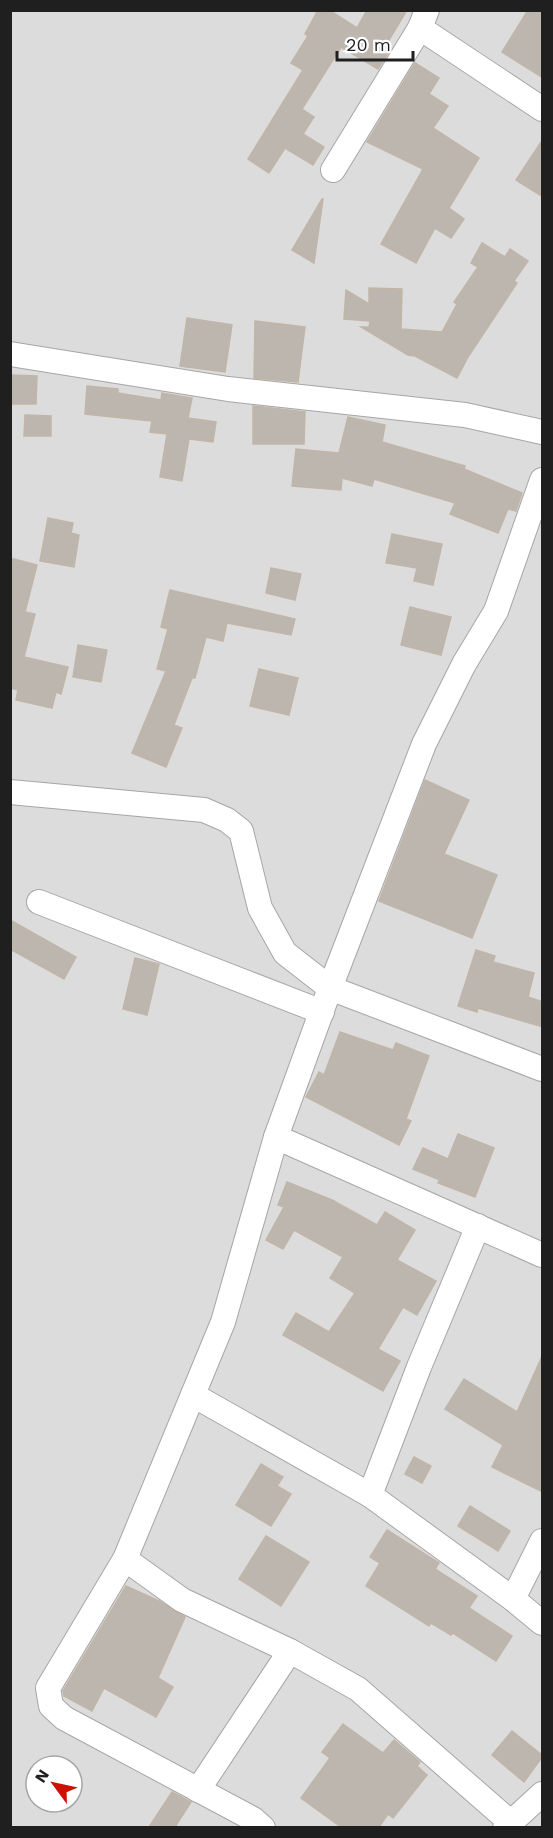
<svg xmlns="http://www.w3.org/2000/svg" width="553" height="1838" font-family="'Work Sans',sans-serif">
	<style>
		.residential { fill: #dddcdc; fill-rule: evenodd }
		.building { fill: #bcb6af; stroke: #c1b5a8; stroke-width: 1.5 }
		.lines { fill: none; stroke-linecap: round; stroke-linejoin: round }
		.minor-casing { stroke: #a6a6a6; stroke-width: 26 }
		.minor { stroke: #fff; stroke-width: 24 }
	</style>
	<rect width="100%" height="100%" fill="#f0ede6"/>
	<path class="residential" d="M11,11H542V1827L11,1828ZM36,1766H72V1802H36Z"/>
	<g class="building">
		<polygon points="318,10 329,10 357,28 367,10 407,10 386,45 391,48 378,69 341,47 302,109 314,117 303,134 324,147 313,165 285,148 269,173 248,159 303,70 291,63 308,36 305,34"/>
		<polygon points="528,10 543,10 543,78 502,52"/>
		<polygon points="415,63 439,78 429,94 448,106 433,128 479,158 449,208 464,219 451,238 435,228 416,263 381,244 423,169 367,142"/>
		<polygon points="543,139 543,197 516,180"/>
		<polygon points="322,199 323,199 314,263 292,250"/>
		<polygon points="482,243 505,257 510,249 528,261 514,281 517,283 468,357 457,378 415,356 408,355 361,327 369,327 370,321 344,319 346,290 369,304 369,288 402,289 401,329 442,332 457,304 454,302 478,267 471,263"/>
		<polygon points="187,318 232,325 225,372 180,366"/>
		<polygon points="255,321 305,327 298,382 254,378"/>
		<polygon points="10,375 37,376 36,404 10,404"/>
		<polygon points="87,386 118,389 118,393 161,400 162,393 192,398 188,418 216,422 213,442 189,439 182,481 160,477 167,434 150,432 152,421 85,414"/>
		<polygon points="253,406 305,412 304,444 253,444"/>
		<polygon points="25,415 51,416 51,436 24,436"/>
		<polygon points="348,417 385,425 382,442 465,466 464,469 522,493 516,511 508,509 498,533 450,514 455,503 374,479 372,486 342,478 341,490 292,486 296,449 339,453"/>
		<polygon points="48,518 73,523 71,533 79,535 74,567 40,561"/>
		<polygon points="392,534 442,544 433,585 414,581 417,568 386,563"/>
		<polygon points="10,558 37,565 25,612 35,614 24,657 68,667 61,694 56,692 52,708 16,700 18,690 10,688"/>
		<polygon points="271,568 301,574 295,600 266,593"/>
		<polygon points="170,590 295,619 291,635 227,623 223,641 206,637 195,678 192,678 174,725 182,728 166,767 132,753 166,671 157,669 168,629 161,627"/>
		<polygon points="410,607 451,617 441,655 401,645"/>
		<polygon points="78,645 107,650 101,682 73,677"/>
		<polygon points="259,669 298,678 289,715 250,706"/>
		<polygon points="425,780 469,800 444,854 497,875 472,938 379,901"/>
		<polygon points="10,920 76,957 64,979 10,949"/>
		<polygon points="476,950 495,956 493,962 534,973 528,997 543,1002 543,1027 478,1008 477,1012 458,1006"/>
		<polygon points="135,958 159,964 147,1015 123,1009"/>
		<polygon points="340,1032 393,1050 396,1043 429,1056 406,1119 411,1121 399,1145 306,1097 319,1072 324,1075"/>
		<polygon points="458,1134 494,1148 475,1197 438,1183 440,1180 413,1169 423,1148 448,1159"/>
		<polygon points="287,1182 332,1200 377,1225 385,1212 415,1230 397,1260 436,1281 417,1315 403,1307 378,1349 400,1361 383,1391 283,1335 296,1313 329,1332 355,1293 330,1278 343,1257 294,1230 283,1249 266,1240 284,1207 278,1205"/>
		<polygon points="543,1354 543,1492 492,1467 503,1445 445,1409 464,1379 517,1412"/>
		<polygon points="414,1457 431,1466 422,1483 405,1474"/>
		<polygon points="261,1464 283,1477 277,1486 291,1494 271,1526 236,1505"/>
		<polygon points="470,1506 510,1531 498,1551 458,1526"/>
		<polygon points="387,1530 439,1563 435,1569 477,1596 469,1608 512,1636 496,1661 453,1633 451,1635 431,1623 429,1626 366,1586 380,1563 370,1557"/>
		<polygon points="266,1536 309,1562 281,1606 239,1579"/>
		<polygon points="126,1586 159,1601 185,1617 158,1678 173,1687 156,1717 104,1688 92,1711 64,1696 63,1691"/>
		<polygon points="343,1724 383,1753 394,1740 420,1762 417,1766 427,1775 393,1818 388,1814 379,1827 341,1827 301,1798 330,1758 322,1752"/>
		<polygon points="512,1731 543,1756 524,1782 492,1755"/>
		<polygon points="172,1792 191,1802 175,1827 149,1827"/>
	</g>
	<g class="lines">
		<defs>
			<g id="minor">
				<polyline points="420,28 542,109"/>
				<polyline points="333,170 420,28 427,10"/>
				<polyline points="10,354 228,389 465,415 542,432"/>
				<polyline points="10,792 204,810 227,820 241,831 260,908 285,953 330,988 542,1069"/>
				<polyline points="39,902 322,1012"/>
				<polyline points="276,1137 542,1255"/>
				<polyline points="193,1395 370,1495 513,1599 542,1623"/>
				<polyline points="370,1495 419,1367 478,1226"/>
				<polyline points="125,1559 182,1600 290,1651 358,1689 510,1822"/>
				<polyline points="513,1599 542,1541"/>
				<polyline points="198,1790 290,1651"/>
				<polyline points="263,1828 253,1819 64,1718 51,1706 48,1688 125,1559 223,1322 276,1137 330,988 424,744 464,664 496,611 542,480"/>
				<polyline points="505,1828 542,1794"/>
			</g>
		</defs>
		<use href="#minor" class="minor-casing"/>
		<use href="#minor" class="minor"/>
	</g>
	<rect width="553" height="1838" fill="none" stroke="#1f1f1f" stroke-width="24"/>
	<g transform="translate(54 1784) rotate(303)"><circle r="28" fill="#ffffff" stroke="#a5a5a5" stroke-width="1.5"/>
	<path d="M0-4.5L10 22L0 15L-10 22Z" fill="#cb1303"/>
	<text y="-9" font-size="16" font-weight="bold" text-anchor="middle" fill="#1f1f1f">N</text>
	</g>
	<path d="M337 51v9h76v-9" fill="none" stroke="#1f1f1f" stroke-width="3"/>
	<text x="346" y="51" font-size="18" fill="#1f1f1f" stroke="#ffffff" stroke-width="4.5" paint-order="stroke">20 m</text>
</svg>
